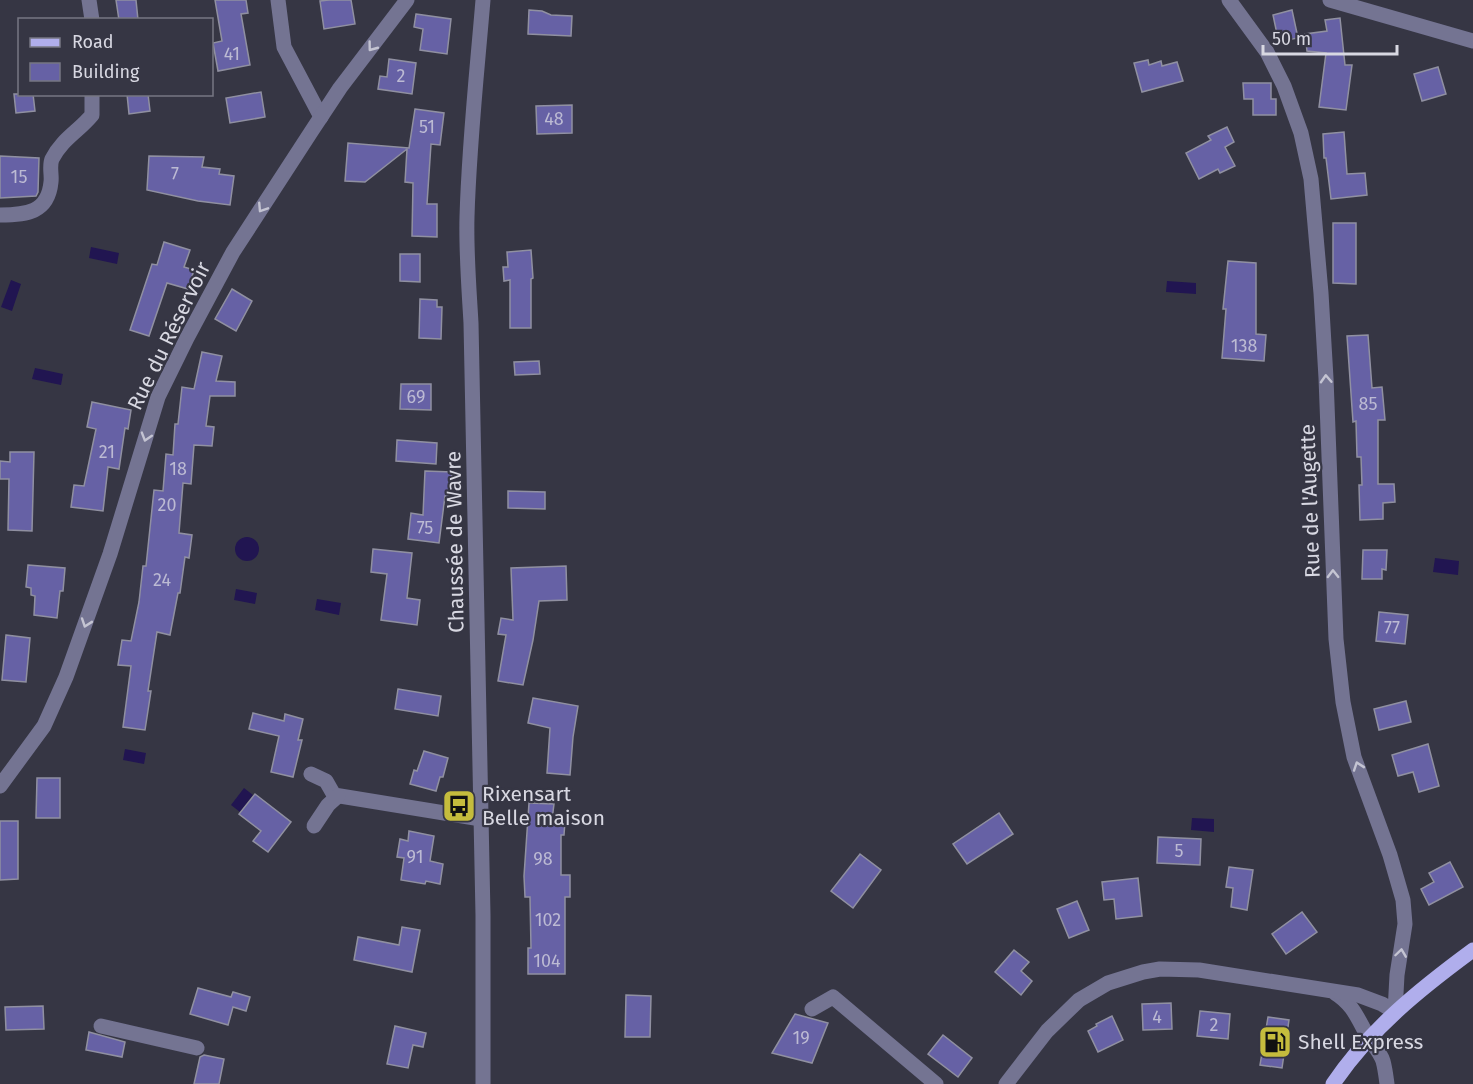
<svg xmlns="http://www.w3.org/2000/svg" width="1473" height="1084" font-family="'Fira Sans',sans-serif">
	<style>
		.water { fill: #211551 }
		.building { fill: #6661a5; stroke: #9090a1; stroke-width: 1.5 }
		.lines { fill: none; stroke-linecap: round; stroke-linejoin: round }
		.minor { stroke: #747492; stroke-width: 15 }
		.major { stroke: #b0aeec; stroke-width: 15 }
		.oneway { stroke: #c4c4d2 }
		.labels { text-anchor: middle; stroke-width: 4.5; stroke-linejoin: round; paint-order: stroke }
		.number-label { font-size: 18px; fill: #bcbad3 }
		.street-label { font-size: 21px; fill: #d8d8e2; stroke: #363644 }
		.poi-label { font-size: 21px; fill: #d8d8e2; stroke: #363644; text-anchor: start }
	</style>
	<rect width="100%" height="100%" fill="#363644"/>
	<g class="water">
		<polygon points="91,247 119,253 117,264 89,258"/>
		<polygon points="11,280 21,284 12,311 1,307"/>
		<polygon points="1167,281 1196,283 1196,294 1166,292"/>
		<polygon points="35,368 63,374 61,385 32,379"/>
		<circle cx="247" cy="549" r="12"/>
		<polygon points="1435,558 1459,561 1458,575 1433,572"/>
		<polygon points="236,589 257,593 255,604 234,600"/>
		<polygon points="317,599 341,603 339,615 315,610"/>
		<polygon points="125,749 146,753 144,764 123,760"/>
		<polygon points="244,788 253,795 240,812 231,805"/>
		<polygon points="1192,818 1214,819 1214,832 1191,830"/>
	</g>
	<g class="building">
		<polygon points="116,0 136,0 138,20 119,20"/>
		<polygon points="215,0 246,0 248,13 241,14 250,65 218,71 213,43 222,41"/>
		<polygon points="329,0 351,0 355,24 324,29 320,1"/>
		<polygon points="529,10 542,11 551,15 572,16 571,36 528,34"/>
		<polygon points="1292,10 1298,38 1282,41 1280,33 1277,34 1273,15"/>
		<polygon points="416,14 451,19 447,54 420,50 423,29 414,27"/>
		<polygon points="1340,18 1345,65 1352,65 1346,110 1319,107 1326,53 1307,51 1305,34 1327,31 1325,20"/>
		<polygon points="389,59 416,63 412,94 378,89 380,76 387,77"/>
		<polygon points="1148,60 1149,65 1161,61 1162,66 1177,62 1183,81 1142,92 1134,63"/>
		<polygon points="1438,67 1446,94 1422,101 1414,74"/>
		<polygon points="1243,83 1271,83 1271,99 1276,99 1276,115 1253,115 1253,99 1244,99"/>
		<polygon points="261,92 265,117 230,123 226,98"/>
		<polygon points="14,94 33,94 35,111 16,113"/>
		<polygon points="127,94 148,94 150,111 129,114"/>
		<polygon points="572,105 572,133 537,134 536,106"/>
		<polygon points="415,109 444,113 440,145 431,144 427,204 437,204 437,237 412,236 413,183 405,182 407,149 365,182 345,181 348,143 409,148"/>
		<polygon points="1227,127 1234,142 1225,147 1235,166 1220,173 1218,169 1199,179 1186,153 1211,140 1208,136"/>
		<polygon points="1344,132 1347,174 1365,173 1367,195 1331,199 1326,158 1324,158 1323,134"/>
		<polygon points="0,156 39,158 38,192 36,196 0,198"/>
		<polygon points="149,156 204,157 202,167 220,169 219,174 234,176 230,205 198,201 147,190"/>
		<polygon points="1333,223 1356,223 1356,284 1333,283"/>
		<polygon points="164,242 190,250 184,267 194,270 188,289 167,283 149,336 130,330 152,264 157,265"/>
		<polygon points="531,250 533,278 531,279 531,328 510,328 510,280 504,281 503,267 508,267 507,252"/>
		<polygon points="400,254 420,254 420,282 400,281"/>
		<polygon points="1228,261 1256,263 1256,334 1266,335 1264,361 1222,358 1226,309 1223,309"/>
		<polygon points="232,289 252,301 236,331 215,319"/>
		<polygon points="420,299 437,300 437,307 442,307 441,339 419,338"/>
		<polygon points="1368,335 1372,388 1382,387 1385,420 1378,420 1378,484 1394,484 1395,502 1383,503 1383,519 1360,520 1359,485 1362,485 1361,457 1357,457 1356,421 1353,422 1347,336"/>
		<polygon points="202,352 222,356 216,381 235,382 235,396 210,396 206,426 214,427 212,446 194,445 191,484 183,483 179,533 192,535 189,558 185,557 180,593 178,593 170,635 157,632 148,691 151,691 145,730 123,727 131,666 118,665 122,640 131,641 139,602 143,566 146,566 154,490 163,491 166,454 173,455 175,424 178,424 182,387 194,389"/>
		<polygon points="539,361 540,374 515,375 514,362"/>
		<polygon points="401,384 431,384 431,410 400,409"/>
		<polygon points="92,402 131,410 128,429 125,428 119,469 108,467 103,511 71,507 74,485 84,486 96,429 87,427"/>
		<polygon points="397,440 437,443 436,464 396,461"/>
		<polygon points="10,452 34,452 32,531 8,530 9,479 0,479 0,461 10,462"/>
		<polygon points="425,471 452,472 450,496 445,496 439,543 408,539 411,513 423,515"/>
		<polygon points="508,491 545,492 545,509 508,508"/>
		<polygon points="373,549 412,553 407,598 420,600 417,625 381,620 387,574 371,572"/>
		<polygon points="1363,550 1387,550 1386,570 1382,569 1382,579 1362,579"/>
		<polygon points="28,565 65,568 63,591 60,591 57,618 34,615 35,596 31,595 31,588 26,587"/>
		<polygon points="566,566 567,600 539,601 533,640 523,685 498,681 506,635 498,634 501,618 513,620 511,568"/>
		<polygon points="1379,612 1408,615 1405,644 1376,641"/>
		<polygon points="6,635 30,638 26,682 2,680"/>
		<polygon points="398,689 441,696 438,716 395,709"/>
		<polygon points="533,698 578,706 573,737 570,775 547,773 550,728 528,723"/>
		<polygon points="1406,701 1411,722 1379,730 1374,709"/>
		<polygon points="253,713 284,721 285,714 303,719 298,740 302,740 293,777 271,772 279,736 249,729"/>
		<polygon points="1428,744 1439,786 1419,792 1413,772 1398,776 1392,755"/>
		<polygon points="424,751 448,758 443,777 440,777 436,791 410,784 414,770 417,771"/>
		<polygon points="37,778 60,778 60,818 36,818"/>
		<polygon points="255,794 291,822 268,852 253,841 261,831 239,814"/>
		<polygon points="529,803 554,804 552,820 565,821 564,835 561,835 561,875 570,875 570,897 565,897 565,974 528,974 528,948 531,948 530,897 525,897 524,876"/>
		<polygon points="999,813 1013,834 967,864 953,844"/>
		<polygon points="0,821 18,821 18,879 0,880"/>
		<polygon points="409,831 434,836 430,861 443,864 440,884 426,881 425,884 401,880 404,858 397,857 400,839 408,841"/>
		<polygon points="1158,837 1201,839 1200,865 1157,863"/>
		<polygon points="860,854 881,870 853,908 831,891"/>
		<polygon points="1450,862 1463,887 1429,905 1421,889 1434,882 1429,873"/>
		<polygon points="1229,867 1253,870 1247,910 1231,907 1233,888 1226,887"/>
		<polygon points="1138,878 1142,916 1116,919 1114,899 1104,900 1102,882"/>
		<polygon points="1077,901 1089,930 1069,938 1057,909"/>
		<polygon points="1302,912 1317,932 1286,954 1272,934"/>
		<polygon points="402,927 420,930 412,972 354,960 358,937 399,945"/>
		<polygon points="1014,950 1029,962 1021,971 1032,981 1021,995 995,972"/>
		<polygon points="198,988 231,997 233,992 250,997 246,1011 233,1007 228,1025 190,1014"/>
		<polygon points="626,995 651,996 650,1037 625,1037"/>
		<polygon points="1171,1003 1172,1029 1143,1030 1142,1004"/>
		<polygon points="43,1006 44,1029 6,1030 5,1007"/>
		<polygon points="1200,1011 1230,1014 1228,1039 1197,1036"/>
		<polygon points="795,1014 828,1023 812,1063 772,1053"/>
		<polygon points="1112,1016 1123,1040 1098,1052 1088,1031 1097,1026 1096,1024"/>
		<polygon points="1268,1017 1289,1020 1282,1068 1260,1065"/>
		<polygon points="395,1026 426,1033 423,1047 413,1045 408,1068 387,1064"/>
		<polygon points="89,1032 125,1042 122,1057 86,1050"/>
		<polygon points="943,1035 972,1058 958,1077 928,1054"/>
		<polygon points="204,1055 224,1059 219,1084 194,1084 200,1057"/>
	</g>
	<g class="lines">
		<g class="minor">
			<polyline points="89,0 92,20"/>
			<polyline points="278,0 284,47 321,117"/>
			<path d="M483,0C477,72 469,144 467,217C466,252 469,288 471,323L483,915V1084"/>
			<polyline points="1330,0 1473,41"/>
			<path d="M0,215C26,215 48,213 51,182C52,175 49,166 52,159C62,139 79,131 92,115V94"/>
			<polyline points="311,774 326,781 334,795 481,819"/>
			<polyline points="0,786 44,726 66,677 110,554 158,397 187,338 233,252 311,132 340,88 407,0"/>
			<polyline points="314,826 328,805 338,796"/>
			<path d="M1335,993C1353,1004 1358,1019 1368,1037C1373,1045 1380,1052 1383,1061C1385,1068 1386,1076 1387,1084"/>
			<polyline points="812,1009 833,997 936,1084"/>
			<polyline points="101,1026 197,1048"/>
			<polyline points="1006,1084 1047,1031 1079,1000 1108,983 1143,972 1160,969 1199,970 1358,995 1382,1004 1395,1012 1397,975 1405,924 1403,900 1390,855 1354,757 1343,702 1336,639 1326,378 1321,293 1311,179 1301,133 1284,86 1267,52 1229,0"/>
		</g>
		<path class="major" d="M1333,1084C1370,1029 1420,989 1473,950"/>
	</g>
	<defs><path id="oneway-chevron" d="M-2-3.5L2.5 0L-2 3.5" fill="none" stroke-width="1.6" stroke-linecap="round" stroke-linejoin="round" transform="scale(1.5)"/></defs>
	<g class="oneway">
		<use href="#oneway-chevron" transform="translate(372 47) rotate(127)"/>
		<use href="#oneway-chevron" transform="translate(262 208) rotate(123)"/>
		<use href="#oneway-chevron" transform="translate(1326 379) rotate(-93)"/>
		<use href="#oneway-chevron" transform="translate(146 437) rotate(107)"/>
		<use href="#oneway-chevron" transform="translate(1333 574) rotate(-91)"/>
		<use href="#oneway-chevron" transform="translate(86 623) rotate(109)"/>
		<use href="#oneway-chevron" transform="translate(1358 766) rotate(-109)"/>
		<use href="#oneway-chevron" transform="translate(1401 953) rotate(-82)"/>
	</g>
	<defs>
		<symbol id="bus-square" viewBox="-11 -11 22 22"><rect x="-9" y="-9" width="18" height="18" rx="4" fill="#c5bc3d" stroke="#363644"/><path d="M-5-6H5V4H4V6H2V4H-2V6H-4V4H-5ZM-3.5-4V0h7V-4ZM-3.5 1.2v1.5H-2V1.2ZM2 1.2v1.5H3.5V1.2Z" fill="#111"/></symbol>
		<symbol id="fuel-square" viewBox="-11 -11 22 22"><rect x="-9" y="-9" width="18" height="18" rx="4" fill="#c5bc3d" stroke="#363644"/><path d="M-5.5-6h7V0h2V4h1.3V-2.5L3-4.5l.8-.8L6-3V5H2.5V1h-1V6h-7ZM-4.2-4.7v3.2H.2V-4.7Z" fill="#111"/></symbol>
	</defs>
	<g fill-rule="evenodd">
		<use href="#bus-square" x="440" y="787" width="38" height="38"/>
		<use href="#fuel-square" x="1256" y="1023" width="38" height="38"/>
	</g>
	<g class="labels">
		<g class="number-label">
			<text x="232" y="60">41</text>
			<text x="401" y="82">2</text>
			<text x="554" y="125">48</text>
			<text x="427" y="133">51</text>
			<text x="175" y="180">7</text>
			<text x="19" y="183">15</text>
			<text x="1244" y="352">138</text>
			<text x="416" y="403">69</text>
			<text x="1368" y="410">85</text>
			<text x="107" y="458">21</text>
			<text x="178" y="475">18</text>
			<text x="167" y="511">20</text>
			<text x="425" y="534">75</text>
			<text x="162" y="586">24</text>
			<text x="1392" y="634">77</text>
			<text x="1179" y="857">5</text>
			<text x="415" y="863">91</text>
			<text x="543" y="865">98</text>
			<text x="548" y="926">102</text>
			<text x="547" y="967">104</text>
			<text x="1157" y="1023">4</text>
			<text x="1214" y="1031">2</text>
			<text x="801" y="1044">19</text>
		</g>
		<g class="street-label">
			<text transform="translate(169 336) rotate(-64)" y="7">Rue du Réservoir</text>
			<text transform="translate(1310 501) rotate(-92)" y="7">Rue de l'Augette</text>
			<text transform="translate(455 542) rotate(-91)" y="7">Chaussée de Wavre</text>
		</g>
		<g class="poi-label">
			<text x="482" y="801">Rixensart<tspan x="482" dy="24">Belle maison</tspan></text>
			<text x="1298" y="1049">Shell Express</text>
		</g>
	</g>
	<rect x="18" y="18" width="195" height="78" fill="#363644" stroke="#777783" stroke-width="1.5"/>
	<rect x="30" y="38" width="30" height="9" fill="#b0aeec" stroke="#777783" stroke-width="1.5"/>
	<text x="72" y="48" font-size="18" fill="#d8d8e2">Road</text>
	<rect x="30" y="63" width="30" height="18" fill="#6661a5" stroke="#777783" stroke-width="1.5"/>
	<text x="72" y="78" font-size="18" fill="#d8d8e2">Building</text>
	<path d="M1263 45v9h134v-9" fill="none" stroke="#d8d8e2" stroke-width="3"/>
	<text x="1272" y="45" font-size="18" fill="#d8d8e2" stroke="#363644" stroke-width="4.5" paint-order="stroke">50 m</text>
</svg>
